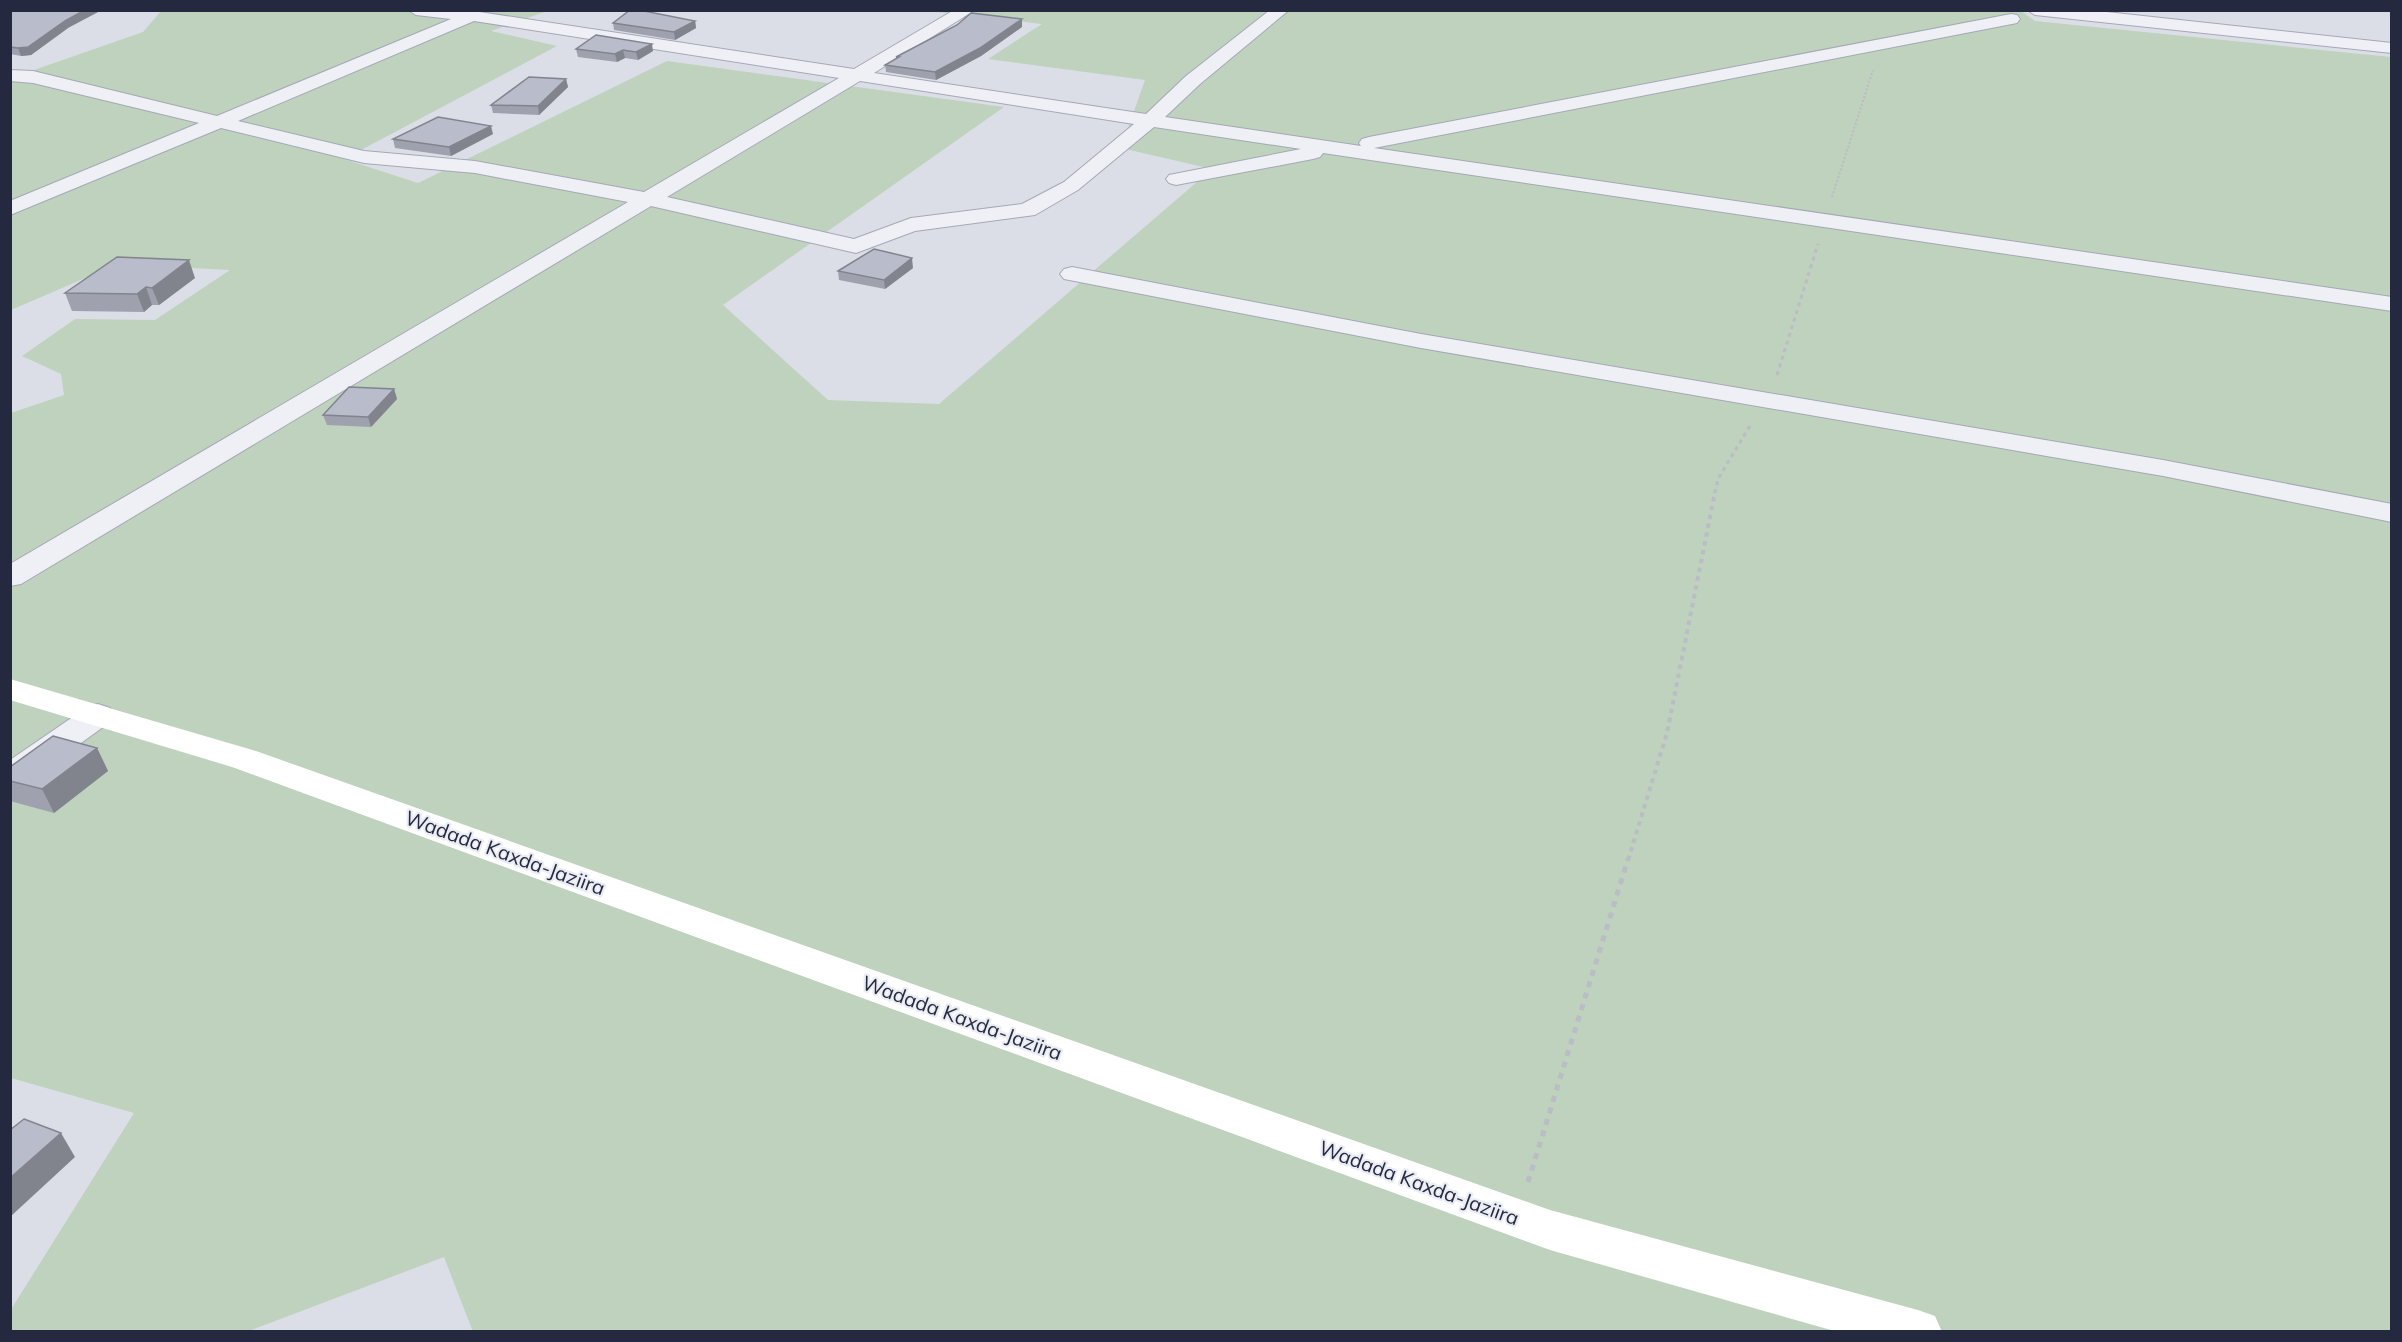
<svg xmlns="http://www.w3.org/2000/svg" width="2402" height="1342" font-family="Mulish,sans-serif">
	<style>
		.green { fill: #bed2bd }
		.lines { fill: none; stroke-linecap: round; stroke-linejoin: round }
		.street-casing { stroke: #a5a8b5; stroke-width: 2 }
		.path-far3 { stroke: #babcc6; stroke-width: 2; stroke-dasharray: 2 2; stroke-linecap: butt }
		.path-far2 { stroke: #babcc6; stroke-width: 3; stroke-dasharray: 4 4; stroke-linecap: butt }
		.path-far1 { stroke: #babcc6; stroke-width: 4; stroke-dasharray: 4.5 4.5; stroke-linecap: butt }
		.path { stroke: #babcc6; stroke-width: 5; stroke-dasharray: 6 6; stroke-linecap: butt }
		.street { fill: #eff0f6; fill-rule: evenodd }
		.secondary { fill: #fff; fill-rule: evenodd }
		.wall { fill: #9fa2ae }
		.shaded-wall { fill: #82848d }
		.building { fill: #b9bcca; stroke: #82848d; stroke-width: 1.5 }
		.labels { text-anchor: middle; stroke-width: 4.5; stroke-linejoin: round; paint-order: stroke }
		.near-street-label { font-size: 20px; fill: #25293f; stroke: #ebedf5 }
	</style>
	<rect width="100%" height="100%" fill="#dcdee7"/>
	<polygon class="green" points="2020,10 2035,21 2391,57 2391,1331 473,1332 444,1257 249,1331 11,1331 10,1311 134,1113 11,1078 11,413 64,395 61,374 22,356 75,319 155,320 230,270 150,266 97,273 11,310 11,78 143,32 161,11 547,11 491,31 557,46 344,159 418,183 667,61 1004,107 723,305 828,400 939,404 1212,169 1121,148 1145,80 988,59 1042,24 928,11"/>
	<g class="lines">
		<defs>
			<g id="street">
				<path d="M408,10L473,11L854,69L954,10H975L874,73L1146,114L1186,76L1270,10H1289L1200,84L1165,117L1361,146L1359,143L1362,139L1369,137L2011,14L2017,15L2020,19L2017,23L1374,148L2392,297V311L1323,153L1320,157L1313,159L1176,185L1169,183L1166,179L1169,175L1301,149L1154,127L1078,190L1035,215L915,231L856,253L651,206L21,584L10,586V564L628,202L475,173L364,163L221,128L10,215V201L199,123L33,83L10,81V70L33,71L217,116L451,19L416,15ZM474,21L839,78L644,192L475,161L364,151L238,121ZM860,81L1134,124L1064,182L1022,204L911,218L854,239L667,197Z"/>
				<polygon points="2027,10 2088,10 2392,43 2392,53 2035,15"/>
				<polygon points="1072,267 1421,334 2163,460 2392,504 2392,522 2163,476 1421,348 1064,279 1060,274 1064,269"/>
				<polygon points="98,704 110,708 115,715 110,722 23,785 10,788 10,760 86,708"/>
			</g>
		</defs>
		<use href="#street" class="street-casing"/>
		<polyline class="path-far3" points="1832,197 1873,70"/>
		<g class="path-far2">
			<polyline points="1777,375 1818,244"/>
			<polyline points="1715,493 1718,479 1751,424"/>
		</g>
		<polyline class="path-far1" points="1628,860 1667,733 1715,492"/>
		<polyline class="path" points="1528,1182 1628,859"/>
		<use href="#street" class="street"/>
		<polygon class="secondary" points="10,679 256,751 1550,1210 1918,1310 1935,1316 1942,1332 1838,1332 1550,1250 232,767 10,700"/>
	</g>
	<g class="wall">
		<polygon points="10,10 68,28 31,55 21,56 10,54"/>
		<polygon points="695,21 696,28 675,40 614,30 613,23"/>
		<polygon points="1022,27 981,56 936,80 886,72 885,65 896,59 896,57"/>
		<polygon points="576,49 653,51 638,60 625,58 617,62 578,57"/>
		<polygon points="566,79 568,87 539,115 493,113 491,105"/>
		<polygon points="493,134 451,156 395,148 393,139"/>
		<polygon points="913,268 885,289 839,280 838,271"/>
		<polygon points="195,278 159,305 152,305 144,312 72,311 65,293"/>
		<polygon points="394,389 397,399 371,427 327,425 323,415"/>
		<polygon points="97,748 108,771 54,813 10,801 10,767"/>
	</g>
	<g class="shaded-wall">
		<polygon points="85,10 102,10 68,28 31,55 21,56 18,48"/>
		<polygon points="1022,19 1022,27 981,56 936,80 935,72"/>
		<polygon points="695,21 696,28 675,40 674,32"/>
		<polygon points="652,44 653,51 638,60 636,52"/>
		<polygon points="623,50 625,58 617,62 615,54"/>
		<polygon points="566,79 568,87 539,115 538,106"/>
		<polygon points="491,126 493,134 451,156 449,147"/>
		<polygon points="912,258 913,268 885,289 884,280"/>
		<polygon points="189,260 195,278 159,305 152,288"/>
		<polygon points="146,287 152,305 144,312 137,294"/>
		<polygon points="394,389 397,399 371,427 368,417"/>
		<polygon points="97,748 108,771 54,813 42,789"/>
		<polygon points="61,1133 75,1157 10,1217 10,1178"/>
	</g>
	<g class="building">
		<polygon points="10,10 85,10 65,21 28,47 18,48 10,47"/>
		<polygon points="630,10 639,10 695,21 674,32 613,23"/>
		<polygon points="971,13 1022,19 980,48 935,72 885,65 899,57 896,57 957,25"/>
		<polygon points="596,35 652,44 636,52 623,50 615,54 576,49"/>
		<polygon points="529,77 566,79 538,106 491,105"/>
		<polygon points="438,117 491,126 449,147 393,139"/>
		<polygon points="874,249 912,258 884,280 838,271"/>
		<polygon points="117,257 189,260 152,288 146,287 137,294 65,293"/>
		<polygon points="349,387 394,389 368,417 323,415"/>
		<polygon points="53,736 97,748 42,789 10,781 10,767"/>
		<polygon points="24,1119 61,1133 10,1178 10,1130"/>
	</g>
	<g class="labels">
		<g class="near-street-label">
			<text transform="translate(505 853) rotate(20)" y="7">Wadada Kaxda-Jaziira</text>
			<text transform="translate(962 1018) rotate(20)" y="7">Wadada Kaxda-Jaziira</text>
			<text transform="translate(1419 1183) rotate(20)" y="7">Wadada Kaxda-Jaziira</text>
		</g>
	</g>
	<rect width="2402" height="1342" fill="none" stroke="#25293f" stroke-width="24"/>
</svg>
